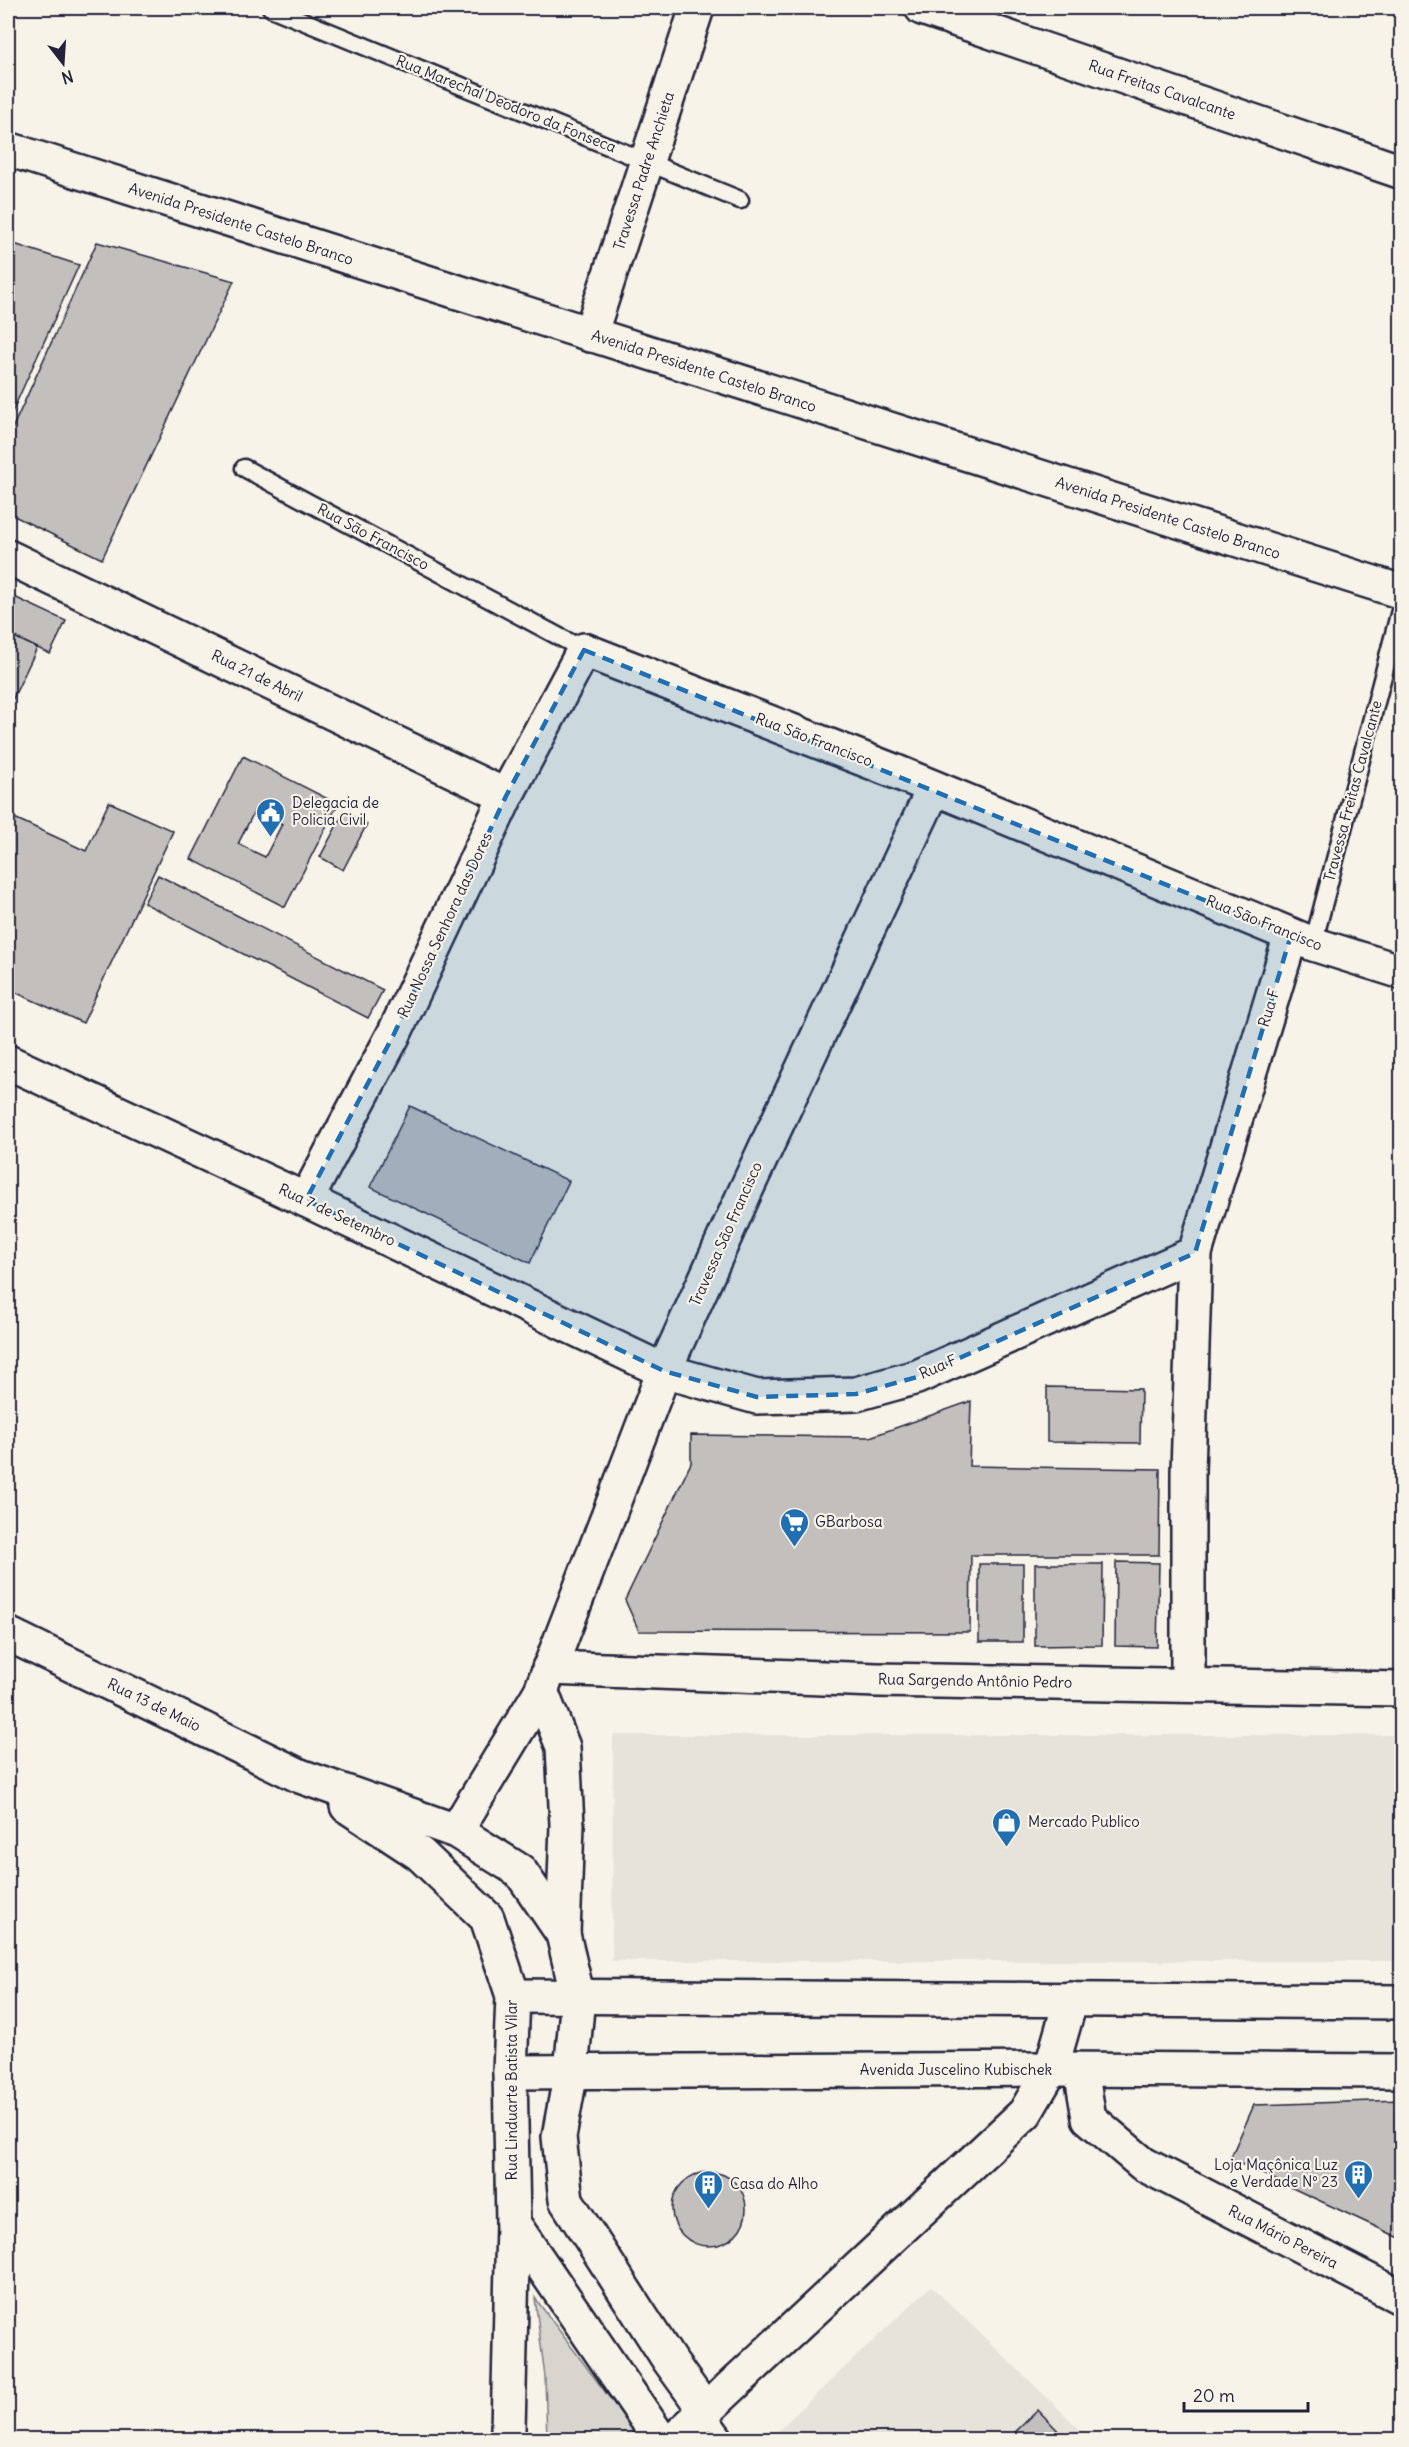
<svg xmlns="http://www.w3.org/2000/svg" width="1409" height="2447" font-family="Delius,sans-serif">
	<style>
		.built { fill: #e7e3db }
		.green { fill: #d8d5cf; stroke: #7d7c85; stroke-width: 1.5 }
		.building { fill: #c2bfbd; stroke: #22223b; stroke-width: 1.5; fill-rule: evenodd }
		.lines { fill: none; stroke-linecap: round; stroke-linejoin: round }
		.service-casing { stroke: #22223b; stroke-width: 21 }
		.minor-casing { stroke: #22223b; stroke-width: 38 }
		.tertiary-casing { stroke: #22223b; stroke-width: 38 }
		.secondary-casing { stroke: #22223b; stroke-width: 38 }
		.service { stroke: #f7f3e8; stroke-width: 16 }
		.minor { stroke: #f7f3e8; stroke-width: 33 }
		.tertiary { stroke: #f7f3e8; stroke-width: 33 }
		.secondary { stroke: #f7f3e8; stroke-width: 33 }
		.marked { fill: #1f6fb2; fill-opacity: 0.2; stroke: #1f6fb2; stroke-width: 4.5; stroke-dasharray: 12 8; stroke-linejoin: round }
		.labels { text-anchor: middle; stroke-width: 4.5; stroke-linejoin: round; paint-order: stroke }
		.street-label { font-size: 15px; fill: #22223b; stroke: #f7f3e8 }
		.poi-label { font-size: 15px; fill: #22223b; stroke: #f7f3e8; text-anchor: start }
	</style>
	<rect width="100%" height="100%" fill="#f7f3e8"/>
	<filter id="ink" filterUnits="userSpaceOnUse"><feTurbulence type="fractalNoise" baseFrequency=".0167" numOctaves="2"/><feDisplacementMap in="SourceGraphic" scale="12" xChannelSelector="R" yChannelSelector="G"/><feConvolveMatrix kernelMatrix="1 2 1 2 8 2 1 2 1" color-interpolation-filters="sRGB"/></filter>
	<g filter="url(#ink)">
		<g class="built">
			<polygon points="613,1735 1401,1735 1401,1961 612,1961"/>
			<polygon points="931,2286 1090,2439 768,2440"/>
		</g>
		<polygon class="green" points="535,2298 632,2428 632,2439 547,2439 545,2377"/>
		<g class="building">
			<polygon points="8,242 79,265 8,421"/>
			<polygon points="97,242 234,281 102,559 8,513 8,438"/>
			<polygon points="8,594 66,621 50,654 8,634"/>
			<polygon points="8,634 37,648 8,709"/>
			<path d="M243,756L338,804L285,907L191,859ZM255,810L282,824L265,857L238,844Z"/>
			<polygon points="109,802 173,831 83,1023 8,989 8,815 86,851"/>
			<polygon points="344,812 367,824 343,870 320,857"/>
			<polygon points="158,875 383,990 368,1018 144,903"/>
			<polygon points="410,1106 569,1181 530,1263 370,1187"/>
			<polygon points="1047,1387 1141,1389 1140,1443 1047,1442"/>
			<polygon points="971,1401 969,1466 1160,1469 1159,1555 971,1555 970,1632 639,1631 625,1600 691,1463 691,1435 870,1437"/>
			<polygon points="1116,1562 1159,1563 1157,1647 1115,1646"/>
			<rect x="979" y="1564" width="44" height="78"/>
			<polygon points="1035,1564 1103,1564 1102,1645 1035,1646"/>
			<polygon points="1402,2100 1402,2239 1230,2159 1254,2105"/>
			<circle cx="709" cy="2209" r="37"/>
			<polygon points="1038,2410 1067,2440 1007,2440"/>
		</g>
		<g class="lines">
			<defs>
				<g id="service">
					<polyline points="271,8 740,200"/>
					<polyline points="244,468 584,650"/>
					<polyline points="1313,944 1402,603"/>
					<polyline points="705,2410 727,2440"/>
				</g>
				<g id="minor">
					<polyline points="922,8 1402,172"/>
					<polyline points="590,335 697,8"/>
					<polyline points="8,557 506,796"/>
					<polyline points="8,1062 306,1200 664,1371 757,1397 856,1394 917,1377 1195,1253"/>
					<polyline points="306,1200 394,1034 506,796 584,650 894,771 1313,944 1402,972"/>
					<polyline points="549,1668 877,1680 1402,1689"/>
					<polyline points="1188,1685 1188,1472 1195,1253 1291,935"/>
					<polyline points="541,1691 563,1747 567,1825 563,1934"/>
					<polyline points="456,1831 541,1691 664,1371 745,1192 934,788"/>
					<polyline points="1081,2070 1089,2118 1143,2164 1402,2298"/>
				</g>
				<g id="tertiary">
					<polyline points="8,1634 300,1776 456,1831 520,1871 563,1934 578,1998 571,2071 559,2137 566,2200 669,2360 705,2410"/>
					<polyline points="347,1806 420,1854 487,1918 513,1996 510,2072 513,2223 508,2430 506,2440"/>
					<polyline points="513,1996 1402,2002"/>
					<polyline points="510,2072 1051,2069 1402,2071"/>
					<polyline points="513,2223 661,2440"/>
					<polyline points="674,2440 1025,2113 1051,2069 1071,1999"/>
				</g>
				<polyline id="secondary" points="8,149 1402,592"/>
			</defs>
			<use href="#service" class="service-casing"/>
			<use href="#minor" class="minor-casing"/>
			<use href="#tertiary" class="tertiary-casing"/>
			<use href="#secondary" class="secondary-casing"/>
			<use href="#service" class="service"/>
			<use href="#minor" class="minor"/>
			<use href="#tertiary" class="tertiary"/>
			<use href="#secondary" class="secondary"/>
		</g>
	</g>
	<path class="marked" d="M584,650L1291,935L1195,1253L917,1377L856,1394L757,1397L664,1371L306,1200L394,1034L506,796Z"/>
	<defs>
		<symbol id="civic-pin" viewBox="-11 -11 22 30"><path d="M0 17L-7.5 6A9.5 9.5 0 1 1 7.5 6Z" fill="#1f6fb2" stroke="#f7f3e8"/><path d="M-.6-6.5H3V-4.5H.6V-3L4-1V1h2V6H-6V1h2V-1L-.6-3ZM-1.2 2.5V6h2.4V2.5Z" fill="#fff"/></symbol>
		<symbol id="supermarket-pin" viewBox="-11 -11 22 30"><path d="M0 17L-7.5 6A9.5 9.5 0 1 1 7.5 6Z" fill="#1f6fb2" stroke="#f7f3e8"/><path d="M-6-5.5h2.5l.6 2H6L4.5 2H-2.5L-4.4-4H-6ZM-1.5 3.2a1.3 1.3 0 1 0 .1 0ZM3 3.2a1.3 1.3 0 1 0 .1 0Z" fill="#fff"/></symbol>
		<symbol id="shop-pin" viewBox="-11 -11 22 30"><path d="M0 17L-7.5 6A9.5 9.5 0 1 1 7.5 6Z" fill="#1f6fb2" stroke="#f7f3e8"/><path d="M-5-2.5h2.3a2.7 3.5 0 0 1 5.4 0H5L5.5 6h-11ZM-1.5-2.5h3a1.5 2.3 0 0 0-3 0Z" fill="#fff"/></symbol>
		<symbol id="building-pin" viewBox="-11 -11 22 30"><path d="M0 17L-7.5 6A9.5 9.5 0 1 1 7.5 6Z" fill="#1f6fb2" stroke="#f7f3e8"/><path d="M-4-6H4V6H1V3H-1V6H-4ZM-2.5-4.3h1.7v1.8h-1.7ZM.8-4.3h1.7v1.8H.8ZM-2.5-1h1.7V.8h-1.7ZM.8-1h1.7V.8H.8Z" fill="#fff"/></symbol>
	</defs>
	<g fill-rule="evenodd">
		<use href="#civic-pin" x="254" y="796" width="33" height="45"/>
		<use href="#supermarket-pin" x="778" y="1506" width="33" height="45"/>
		<use href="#shop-pin" x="990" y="1806" width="33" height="45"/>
		<use href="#building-pin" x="1342" y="2158" width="33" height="45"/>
		<use href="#building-pin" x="692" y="2168" width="33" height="45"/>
	</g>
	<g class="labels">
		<g class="street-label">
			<text transform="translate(1162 90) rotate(19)" y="5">Rua Freitas Cavalcante</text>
			<text transform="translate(506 104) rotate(22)" y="5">Rua Marechal Deodoro da Fonseca</text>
			<text transform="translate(644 171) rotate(-72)" y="5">Travessa Padre Anchieta</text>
			<text transform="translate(241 224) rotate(18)" y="5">Avenida Presidente Castelo Branco</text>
			<text transform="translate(704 371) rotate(18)" y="5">Avenida Presidente Castelo Branco</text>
			<text transform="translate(1168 518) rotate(18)" y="5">Avenida Presidente Castelo Branco</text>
			<text transform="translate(373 537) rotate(28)" y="5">Rua São Francisco</text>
			<text transform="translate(257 676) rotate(26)" y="5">Rua 21 de Abril</text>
			<text transform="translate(814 740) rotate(21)" y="5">Rua São Francisco</text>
			<text transform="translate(1353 791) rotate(-75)" y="5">Travessa Freitas Cavalcante</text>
			<text transform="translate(1264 923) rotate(22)" y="5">Rua São Francisco</text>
			<text transform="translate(445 925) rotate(-65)" y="5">Rua Nossa Senhora das Dores</text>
			<text transform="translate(1269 1008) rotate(-73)" y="5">Rua F</text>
			<text transform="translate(337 1215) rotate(25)" y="5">Rua 7 de Setembro</text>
			<text transform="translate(726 1234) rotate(-66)" y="5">Travessa São Francisco</text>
			<text transform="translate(938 1367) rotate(-23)" y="5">Rua F</text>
			<text transform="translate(975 1681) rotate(1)" y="5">Rua Sargendo Antônio Pedro</text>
			<text transform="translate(154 1705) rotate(26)" y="5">Rua 13 de Maio</text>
			<text x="956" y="2075">Avenida Juscelino Kubischek</text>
			<text transform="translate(512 2090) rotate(-90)" y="5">Rua Linduarte Batista Vilar</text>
			<text transform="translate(1283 2237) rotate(27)" y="5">Rua Mário Pereira</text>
		</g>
		<g class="poi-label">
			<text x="292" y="808">Delegacia de<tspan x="292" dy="17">Policia Civil</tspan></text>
			<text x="815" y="1527">GBarbosa</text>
			<text x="1028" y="1827">Mercado Publico</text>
			<text x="1338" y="2170" text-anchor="end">Loja Maçônica Luz<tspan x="1338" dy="17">e Verdade Nº 23</tspan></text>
			<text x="730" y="2189">Casa do Alho</text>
		</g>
	</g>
	<rect width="1409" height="2447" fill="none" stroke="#f7f3e8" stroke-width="30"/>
	<rect x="15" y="15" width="1379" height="2417" fill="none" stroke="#22223b" stroke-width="2" filter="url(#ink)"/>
	<g transform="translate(63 63) rotate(163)" stroke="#f7f3e8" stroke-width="4.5" paint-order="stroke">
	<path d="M0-4.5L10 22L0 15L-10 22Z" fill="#22223b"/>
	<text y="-9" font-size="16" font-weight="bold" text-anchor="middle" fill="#22223b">N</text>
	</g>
	<path d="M1184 2402v9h124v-9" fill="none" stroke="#22223b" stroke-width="3"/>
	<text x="1193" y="2402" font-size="18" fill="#22223b" stroke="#f7f3e8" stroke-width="4.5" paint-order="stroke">20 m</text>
</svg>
